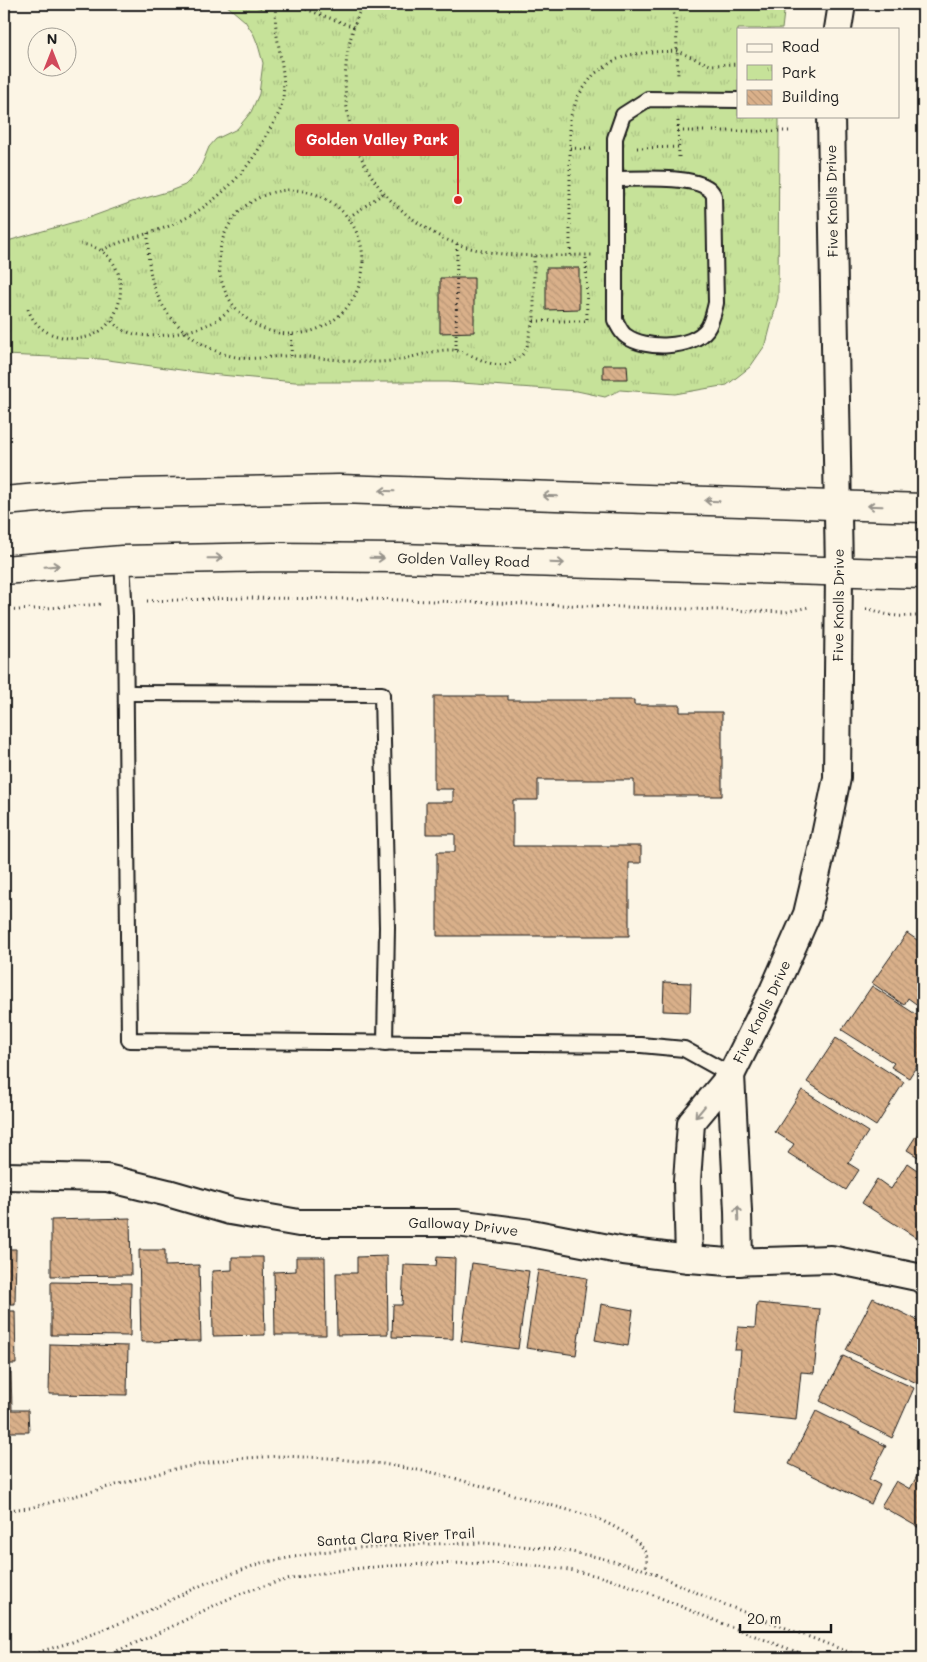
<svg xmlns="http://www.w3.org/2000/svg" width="927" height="1662" font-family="Mali,sans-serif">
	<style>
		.park { fill: url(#park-tufts); stroke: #717f5a }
		.building { fill: url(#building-back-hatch); stroke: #1c1c1c }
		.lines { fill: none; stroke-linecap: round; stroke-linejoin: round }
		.lane-casing { stroke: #1c1c1c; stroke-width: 18 }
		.street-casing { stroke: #1c1c1c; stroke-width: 30 }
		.secondary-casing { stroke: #1c1c1c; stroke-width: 31 }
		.path { stroke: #1c1c1c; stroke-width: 3; stroke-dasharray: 1 4; stroke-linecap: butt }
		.lane { stroke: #fcf5e5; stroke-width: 14 }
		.street { stroke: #fcf5e5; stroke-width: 26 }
		.secondary { stroke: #fcf5e5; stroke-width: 28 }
		.oneway { stroke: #97938b }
		.labels { text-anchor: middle; stroke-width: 4; stroke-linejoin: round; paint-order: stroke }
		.street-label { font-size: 14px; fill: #1c1c1c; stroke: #fcf5e5 }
		.leader { fill: none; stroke: #d62828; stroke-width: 2 }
		.callout-dot { fill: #d62828; stroke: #fcf5e5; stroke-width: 2 }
		.callout { fill: #d62828; stroke: #d62828; stroke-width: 2 }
		.callout-label { font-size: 15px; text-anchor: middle; font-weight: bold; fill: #fff }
	</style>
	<defs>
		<pattern id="park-tufts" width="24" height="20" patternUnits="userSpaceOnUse" patternTransform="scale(1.25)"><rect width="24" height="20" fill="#c6e299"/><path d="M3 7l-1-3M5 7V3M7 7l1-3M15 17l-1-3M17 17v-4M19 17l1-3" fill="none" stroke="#aac183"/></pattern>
		<pattern id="building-back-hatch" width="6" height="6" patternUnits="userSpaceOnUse" patternTransform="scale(1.25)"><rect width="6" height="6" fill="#d9b08a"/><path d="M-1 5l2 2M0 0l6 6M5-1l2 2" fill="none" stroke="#ba9776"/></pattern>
	</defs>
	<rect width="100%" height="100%" fill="#fcf5e5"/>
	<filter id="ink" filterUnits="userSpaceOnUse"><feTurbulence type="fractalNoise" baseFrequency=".02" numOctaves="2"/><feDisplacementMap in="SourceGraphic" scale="10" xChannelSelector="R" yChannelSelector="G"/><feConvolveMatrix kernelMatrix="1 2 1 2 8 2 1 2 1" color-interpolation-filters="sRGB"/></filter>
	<g filter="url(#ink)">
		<polygon class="park" points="225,4 785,4 782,29 738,29 738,116 779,116 778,298 766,344 750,367 727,385 675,394 620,390 605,397 577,391 447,382 295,382 210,374 101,359 4,355 4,242 85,219 132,202 170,191 185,185 195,175 202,164 209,147 216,139 237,129 251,112 259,94 263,63 258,45 254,35 245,21"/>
		<g class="building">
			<polygon points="247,4 262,4 261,8"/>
			<polygon points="546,268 579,268 579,309 546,310"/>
			<polygon points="440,278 474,278 474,332 440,333"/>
			<polygon points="603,365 627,365 628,379 603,379"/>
			<polygon points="434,696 508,696 508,700 634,700 634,705 680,705 680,712 722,712 722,796 634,796 634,780 538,780 538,800 513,800 513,846 641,846 641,863 629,863 629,936 437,936 437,852 455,852 455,834 426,834 426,802 453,802 453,789 434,789"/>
			<polygon points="907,933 923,944 923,1009 908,998 904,1005 872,983"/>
			<polygon points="664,982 691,983 690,1012 663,1011"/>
			<polygon points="872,986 923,1019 923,1056 909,1078 891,1067 894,1063 842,1030"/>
			<polygon points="836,1038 904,1082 876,1126 807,1082"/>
			<polygon points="802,1090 868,1132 848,1163 859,1170 846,1190 788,1153 794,1144 775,1132"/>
			<polygon points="923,1125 923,1160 907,1150"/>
			<polygon points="907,1163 923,1174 923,1242 862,1203 877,1179 891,1189"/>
			<polygon points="130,1218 131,1275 51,1276 51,1220"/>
			<polygon points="4,1249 16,1249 15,1304 4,1304"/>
			<polygon points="139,1250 165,1250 165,1266 199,1265 201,1341 141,1342"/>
			<polygon points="387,1256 388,1334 337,1335 336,1273 357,1273 357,1257"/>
			<polygon points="232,1257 263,1257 265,1335 213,1336 212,1271 232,1270"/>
			<polygon points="296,1257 325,1257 326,1335 275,1335 274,1272 296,1271"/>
			<polygon points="437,1257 455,1258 453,1339 392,1337 393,1305 402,1305 404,1265 436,1266"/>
			<polygon points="472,1263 529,1271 518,1349 461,1341"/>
			<polygon points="538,1270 587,1278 576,1355 526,1348"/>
			<polygon points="51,1282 131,1283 130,1336 51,1335"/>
			<polygon points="873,1298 923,1323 923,1380 921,1385 846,1350"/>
			<polygon points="757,1303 820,1309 814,1373 801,1372 796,1420 735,1414 741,1350 735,1350 738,1327 755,1328"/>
			<polygon points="601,1304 633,1310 628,1346 595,1340"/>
			<polygon points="4,1311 15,1311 16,1364 4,1364"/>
			<polygon points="50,1344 128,1346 127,1395 49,1394"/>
			<polygon points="843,1356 914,1388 892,1438 820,1401"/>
			<polygon points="4,1373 11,1373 12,1410 28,1410 29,1432 4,1432"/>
			<polygon points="816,1411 886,1446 869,1479 880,1485 871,1504 789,1464"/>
			<polygon points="923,1465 923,1530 881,1506 896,1481 910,1489"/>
		</g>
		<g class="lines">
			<defs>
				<g id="lane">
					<path d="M616,179C638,179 692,175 709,189C710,189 714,195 714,196L716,303C714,311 712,322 707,329C692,349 645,350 626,336C621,333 618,325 615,320V138L623,115L648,99L738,100"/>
					<polyline points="122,560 125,617 129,1040 641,1045 684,1049 731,1075"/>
					<polyline points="126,693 382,694 387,927 385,1043"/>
				</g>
				<g id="street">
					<polyline points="838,29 842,4"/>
					<polyline points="731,1075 738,1211 739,1262"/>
					<path id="s1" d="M4,1176L107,1178L168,1193L230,1211L299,1223H457L531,1233L624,1251L689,1259L728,1262L831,1259L917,1277L923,1280"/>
					<path id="s2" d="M689,1259L687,1181L691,1123L731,1075L773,991L807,914L822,850L837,778L839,572L831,116"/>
				</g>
				<g id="secondary">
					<polyline points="4,501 83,494 339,489 923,508"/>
					<path id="s3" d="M4,570L122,560L273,557L399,558L923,574"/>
				</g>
			</defs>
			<use href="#lane" class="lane-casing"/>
			<use href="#street" class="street-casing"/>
			<use href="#secondary" class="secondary-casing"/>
			<g class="path">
				<polyline points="292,4 354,27"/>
				<path d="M363,4C334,64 340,141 384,193C390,201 399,207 406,214C421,225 437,237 455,243C499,260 548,255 594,255"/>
				<polyline points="671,4 676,22 678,77"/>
				<polyline points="678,121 679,157"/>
				<polyline points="678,131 790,131"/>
				<polyline points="570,148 593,149"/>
				<polyline points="637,148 679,147"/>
				<circle cx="291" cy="262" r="72"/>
				<polyline points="349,217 384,193"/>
				<path d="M148,233C148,252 148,271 155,289C166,322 202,351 236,357C255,361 274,355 293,356C325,357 359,365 391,361C410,359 428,351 447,350C469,348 491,373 512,362C534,351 525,337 534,321V255"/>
				<path d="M102,250C123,240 145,235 167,227C209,210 246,176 266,136C272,125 282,111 283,98C287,65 272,36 276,4"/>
				<polyline points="570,255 570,118 578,96 594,74 615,60 629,55 651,52 677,51 710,65 738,64"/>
				<path d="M28,309C33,323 44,333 58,336C129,356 144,249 80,244"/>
				<path d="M112,321C130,345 184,335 209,324C218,321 226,312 234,306"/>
				<polyline points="534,321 587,321 586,255"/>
				<polyline points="456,350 457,244"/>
				<polyline points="291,356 292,334"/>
				<polyline points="147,601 244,598 369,599 786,612 809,607"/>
				<path d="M866,609C875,609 881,614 890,615C900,617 912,616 923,616"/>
				<polyline points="4,611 103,604"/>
				<path d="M4,1510L30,1508L175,1469L230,1459L280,1456L329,1458L383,1464L435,1473L597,1518C612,1526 640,1538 646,1554C648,1559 646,1565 646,1570"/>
				<polyline points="19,1658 72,1642 133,1618 204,1584 261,1563 321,1552 357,1548 425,1544 484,1543 556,1549 597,1557 646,1570 713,1600 864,1658"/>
				<path d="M99,1658C125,1648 150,1637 175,1625C202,1612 228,1597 257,1588C312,1571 371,1566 428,1564C490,1562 552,1562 612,1580C644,1590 675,1604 706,1617C741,1631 777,1644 812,1658"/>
			</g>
			<use href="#lane" class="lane"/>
			<use href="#street" class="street"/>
			<use href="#secondary" class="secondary"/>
		</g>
		<defs><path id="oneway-shaft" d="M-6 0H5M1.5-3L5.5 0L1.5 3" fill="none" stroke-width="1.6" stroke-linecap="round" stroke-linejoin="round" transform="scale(1.25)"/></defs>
		<g class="oneway">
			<use href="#oneway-shaft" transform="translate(387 491) rotate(-178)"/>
			<use href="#oneway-shaft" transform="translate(550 496) rotate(-178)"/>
			<use href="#oneway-shaft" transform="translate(712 501) rotate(-178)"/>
			<use href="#oneway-shaft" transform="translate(875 506) rotate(-178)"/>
			<use href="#oneway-shaft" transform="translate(215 558) rotate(-1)"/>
			<use href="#oneway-shaft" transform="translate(377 558) rotate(1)"/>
			<use href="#oneway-shaft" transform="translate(557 563) rotate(2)"/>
			<use href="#oneway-shaft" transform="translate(52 566) rotate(-5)"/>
			<use href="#oneway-shaft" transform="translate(700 1112) rotate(130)"/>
			<use href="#oneway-shaft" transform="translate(738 1213) rotate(-92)"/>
		</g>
	</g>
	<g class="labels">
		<g class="street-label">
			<text transform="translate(832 201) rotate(-91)" y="5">Five Knolls Drive</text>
			<text dy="5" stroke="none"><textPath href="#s3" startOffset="460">Golden Valley Road</textPath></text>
			<text dy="5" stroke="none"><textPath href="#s2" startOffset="689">Five Knolls Drive</textPath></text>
			<text dy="5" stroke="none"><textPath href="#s2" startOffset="269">Five Knolls Drive</textPath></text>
			<text dy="5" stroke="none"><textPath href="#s1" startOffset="465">Galloway Drivve</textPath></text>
			<text transform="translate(396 1537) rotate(-3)" y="5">Santa Clara River Trail</text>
		</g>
	</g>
	<path class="leader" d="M458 200L458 140"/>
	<circle class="callout-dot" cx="458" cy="200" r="5"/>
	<rect class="callout" x="296" y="125" width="162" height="30" rx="5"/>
	<g class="callout-label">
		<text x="377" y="145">Golden Valley Park</text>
	</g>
	<rect width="927" height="1662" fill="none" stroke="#fcf5e5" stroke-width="20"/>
	<rect x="10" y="10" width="907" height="1642" fill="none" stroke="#1c1c1c" stroke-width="2" filter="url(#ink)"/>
	<rect x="737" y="28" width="162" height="90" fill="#fcf5e5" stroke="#a29e95"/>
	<rect x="747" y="44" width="25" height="8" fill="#fcf5e5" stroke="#a29e95"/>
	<text x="782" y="52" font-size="15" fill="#1c1c1c">Road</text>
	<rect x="747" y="65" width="25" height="15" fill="url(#park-tufts)" stroke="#a29e95"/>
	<text x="782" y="78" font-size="15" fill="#1c1c1c">Park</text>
	<rect x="747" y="90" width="25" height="15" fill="url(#building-back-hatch)" stroke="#a29e95"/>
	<text x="782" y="102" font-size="15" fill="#1c1c1c">Building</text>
	<g transform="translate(52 52)"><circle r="24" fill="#fcf5e5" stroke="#a29e95"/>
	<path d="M0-4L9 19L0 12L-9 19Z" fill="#d1495b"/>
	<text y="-8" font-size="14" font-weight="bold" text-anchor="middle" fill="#1c1c1c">N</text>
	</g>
	<path d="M740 1624v8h91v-8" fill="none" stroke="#1c1c1c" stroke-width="2.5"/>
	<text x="747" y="1624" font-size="15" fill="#1c1c1c" stroke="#fcf5e5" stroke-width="4" paint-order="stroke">20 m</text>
</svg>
